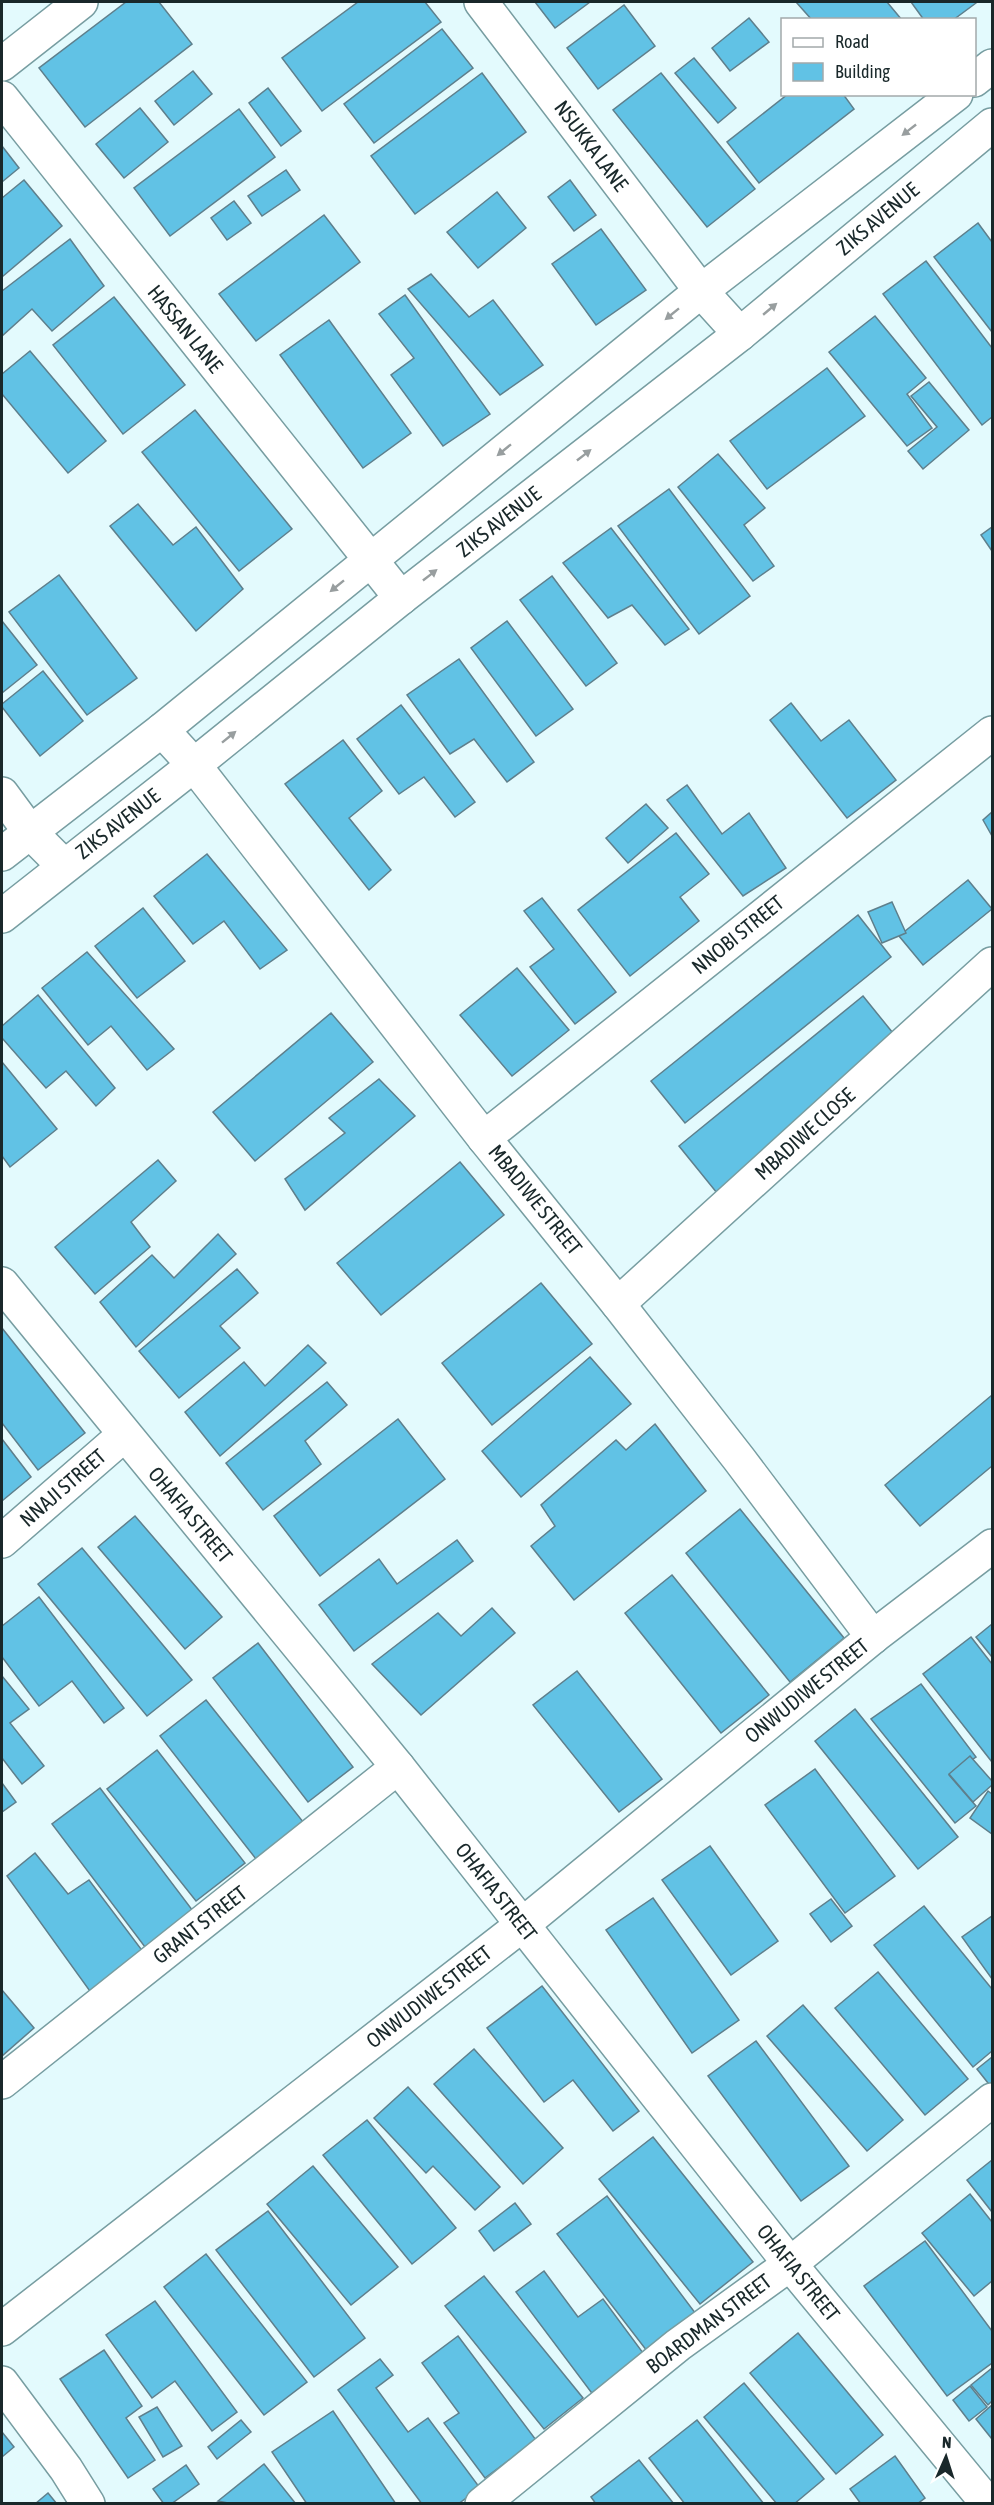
<svg xmlns="http://www.w3.org/2000/svg" width="994" height="2505" font-family="'Asap Condensed',sans-serif">
	<style>
		.building { fill: #61c2e5; stroke: #5e7f8c; stroke-width: 1.5 }
		.lines { fill: none; stroke-linecap: round; stroke-linejoin: round }
		.street-casing { stroke: #779da1; stroke-width: 36 }
		.primary-casing { stroke: #779da1; stroke-width: 36 }
		.street { stroke: #fff; stroke-width: 33 }
		.primary { stroke: #fff; stroke-width: 33 }
		.oneway { fill: #989e9f }
		.labels { text-anchor: middle; stroke-width: 4.5; stroke-linejoin: round; paint-order: stroke }
		.street-label { font-size: 21px; fill: #19282a; stroke: #fff }
	</style>
	<rect width="100%" height="100%" fill="#e3fafd"/>
	<g class="building">
		<polygon points="126,2 159,2 192,44 85,127 39,68"/>
		<polygon points="358,2 425,2 441,22 322,111 282,58"/>
		<polygon points="535,2 590,2 555,28"/>
		<polygon points="796,2 887,2 902,20 812,20"/>
		<polygon points="911,2 975,2 976,3 953,20 924,20"/>
		<polygon points="624,5 655,46 598,89 567,48"/>
		<polygon points="749,18 769,42 730,71 712,48"/>
		<polygon points="442,29 473,68 374,143 344,104"/>
		<polygon points="694,58 736,108 718,123 675,73"/>
		<polygon points="193,71 212,94 174,125 155,101"/>
		<polygon points="482,73 526,132 415,214 371,156"/>
		<polygon points="661,73 755,189 707,227 613,110"/>
		<polygon points="268,88 301,131 281,146 249,103"/>
		<polygon points="788,94 843,94 854,109 759,183 727,142"/>
		<polygon points="140,108 168,142 124,178 96,144"/>
		<polygon points="239,109 275,157 170,236 134,188"/>
		<polygon points="2,146 19,168 2,182"/>
		<polygon points="286,170 300,190 262,216 248,196"/>
		<polygon points="24,180 62,226 2,277 2,198"/>
		<polygon points="570,180 596,215 574,231 548,197"/>
		<polygon points="497,192 526,228 478,268 447,232"/>
		<polygon points="234,201 251,223 227,240 211,218"/>
		<polygon points="324,215 360,262 256,341 219,294"/>
		<polygon points="978,223 992,242 992,332 934,257"/>
		<polygon points="601,229 646,290 596,325 552,264"/>
		<polygon points="70,239 104,286 52,331 32,309 2,336 2,291"/>
		<polygon points="926,261 992,348 992,417 982,425 883,294"/>
		<polygon points="431,274 469,317 493,300 543,365 500,395 408,289"/>
		<polygon points="405,295 490,414 443,446 391,375 414,358 379,314"/>
		<polygon points="114,297 185,385 123,434 53,345"/>
		<polygon points="875,316 926,378 907,394 932,428 907,446 829,352"/>
		<polygon points="329,320 411,433 363,468 280,355"/>
		<polygon points="30,351 106,441 68,473 2,394 2,374"/>
		<polygon points="827,368 865,416 767,489 730,441"/>
		<polygon points="929,382 969,430 923,469 908,451 937,427 911,396"/>
		<polygon points="195,410 292,529 239,571 142,452"/>
		<polygon points="718,454 765,508 744,525 774,566 753,581 678,487"/>
		<polygon points="669,489 750,596 699,634 618,526"/>
		<polygon points="138,504 173,545 196,527 243,589 196,631 110,526"/>
		<polygon points="992,527 992,551 981,535"/>
		<polygon points="611,528 689,629 665,645 632,605 608,618 563,563"/>
		<polygon points="59,575 137,678 87,715 9,612"/>
		<polygon points="552,576 617,663 586,686 520,600"/>
		<polygon points="2,621 37,665 2,693"/>
		<polygon points="507,621 573,709 536,736 471,648"/>
		<polygon points="459,659 534,762 507,782 474,739 450,754 407,695"/>
		<polygon points="43,671 83,721 40,756 2,707 2,704"/>
		<polygon points="791,703 821,741 849,720 896,780 847,818 770,720"/>
		<polygon points="401,705 475,802 455,817 424,777 399,794 357,739"/>
		<polygon points="343,740 382,791 349,818 391,870 369,890 285,784"/>
		<polygon points="687,785 722,834 749,813 786,868 743,896 667,800"/>
		<polygon points="646,804 668,828 628,863 606,838"/>
		<polygon points="992,812 992,836 983,820"/>
		<polygon points="676,833 709,874 680,897 699,921 630,976 578,910"/>
		<polygon points="207,854 287,950 260,969 224,921 193,944 154,896"/>
		<polygon points="968,880 992,909 923,965 899,936"/>
		<polygon points="542,898 616,992 575,1024 530,967 554,949 524,911"/>
		<polygon points="892,902 906,933 882,943 868,912"/>
		<polygon points="143,908 185,961 137,998 95,946"/>
		<polygon points="858,915 891,957 685,1123 651,1081"/>
		<polygon points="87,952 174,1049 147,1070 111,1026 88,1045 42,988"/>
		<polygon points="517,968 569,1030 512,1076 460,1015"/>
		<polygon points="38,995 115,1088 96,1106 66,1071 46,1088 2,1038 2,1026"/>
		<polygon points="863,996 901,1043 717,1193 679,1146"/>
		<polygon points="331,1013 373,1062 255,1161 213,1112"/>
		<polygon points="2,1062 57,1129 10,1167 2,1156"/>
		<polygon points="379,1079 415,1116 305,1210 285,1179 345,1133 329,1118"/>
		<polygon points="158,1160 176,1181 131,1222 150,1247 95,1294 55,1247"/>
		<polygon points="460,1162 504,1215 381,1315 337,1263"/>
		<polygon points="218,1234 236,1254 136,1347 100,1302 152,1255 174,1278"/>
		<polygon points="237,1269 258,1293 220,1326 240,1348 179,1398 139,1351"/>
		<polygon points="541,1283 592,1344 492,1425 442,1363"/>
		<polygon points="2,1328 85,1433 38,1470 2,1423"/>
		<polygon points="308,1345 326,1363 220,1456 185,1412 244,1362 265,1386"/>
		<polygon points="590,1357 631,1404 521,1497 482,1451"/>
		<polygon points="327,1382 347,1405 305,1441 321,1464 263,1510 226,1463"/>
		<polygon points="992,1395 992,1466 920,1526 885,1485"/>
		<polygon points="398,1419 445,1479 320,1576 274,1516"/>
		<polygon points="655,1424 706,1491 574,1600 531,1546 555,1526 541,1505 616,1440 626,1450"/>
		<polygon points="2,1439 31,1477 2,1501"/>
		<polygon points="740,1509 844,1638 790,1682 686,1553"/>
		<polygon points="135,1516 222,1617 185,1649 98,1547"/>
		<polygon points="457,1540 473,1561 354,1651 319,1605 379,1559 397,1584"/>
		<polygon points="82,1548 192,1680 147,1716 38,1584"/>
		<polygon points="672,1575 769,1695 721,1733 625,1613"/>
		<polygon points="39,1597 124,1708 104,1723 72,1681 39,1706 2,1657 2,1626"/>
		<polygon points="492,1608 515,1633 421,1715 372,1664 438,1613 461,1636"/>
		<polygon points="992,1624 992,1657 976,1637"/>
		<polygon points="971,1637 992,1664 992,1762 923,1674"/>
		<polygon points="258,1643 353,1767 308,1802 213,1678"/>
		<polygon points="577,1671 662,1779 619,1812 533,1705"/>
		<polygon points="2,1676 29,1709 10,1723 44,1766 22,1784 2,1758"/>
		<polygon points="921,1684 976,1757 949,1775 976,1806 955,1823 871,1719"/>
		<polygon points="206,1700 304,1823 256,1859 160,1736"/>
		<polygon points="855,1709 958,1837 918,1869 815,1741"/>
		<polygon points="157,1750 245,1863 196,1901 107,1789"/>
		<polygon points="970,1756 992,1781 992,1785 973,1802 949,1774"/>
		<polygon points="815,1769 895,1876 845,1913 765,1805"/>
		<polygon points="2,1783 16,1802 2,1812"/>
		<polygon points="100,1788 193,1911 145,1947 52,1824"/>
		<polygon points="988,1791 992,1794 992,1834 970,1818"/>
		<polygon points="710,1846 778,1941 731,1975 662,1880"/>
		<polygon points="35,1853 68,1894 89,1880 144,1953 92,1994 7,1876"/>
		<polygon points="653,1898 739,2020 692,2053 606,1930"/>
		<polygon points="831,1899 852,1926 831,1942 810,1914"/>
		<polygon points="924,1906 992,1989 992,2051 973,2067 874,1945"/>
		<polygon points="992,1916 992,1979 962,1937"/>
		<polygon points="878,1972 968,2079 925,2115 835,2008"/>
		<polygon points="542,1986 639,2111 613,2131 573,2080 544,2102 487,2028"/>
		<polygon points="2,1990 34,2028 2,2056"/>
		<polygon points="803,2005 903,2120 867,2151 767,2036"/>
		<polygon points="756,2041 849,2166 801,2201 708,2076"/>
		<polygon points="474,2049 563,2148 523,2184 434,2084"/>
		<polygon points="992,2057 992,2088 977,2069"/>
		<polygon points="408,2087 500,2187 475,2210 433,2166 426,2173 374,2118"/>
		<polygon points="367,2120 456,2228 412,2264 323,2155"/>
		<polygon points="653,2137 753,2262 700,2304 599,2179"/>
		<polygon points="992,2160 992,2212 967,2180"/>
		<polygon points="313,2166 398,2267 351,2305 267,2204"/>
		<polygon points="970,2194 992,2222 992,2281 974,2296 922,2233"/>
		<polygon points="607,2196 696,2314 647,2351 557,2234"/>
		<polygon points="515,2203 531,2224 494,2251 479,2231"/>
		<polygon points="268,2211 365,2338 314,2377 216,2250"/>
		<polygon points="925,2241 992,2331 992,2363 947,2396 864,2286"/>
		<polygon points="206,2254 307,2382 264,2415 164,2287"/>
		<polygon points="544,2271 578,2317 603,2299 649,2361 597,2400 516,2292"/>
		<polygon points="484,2276 583,2398 544,2429 445,2306"/>
		<polygon points="155,2301 237,2412 212,2431 175,2381 152,2398 106,2335"/>
		<polygon points="798,2333 883,2435 836,2474 750,2373"/>
		<polygon points="458,2336 536,2440 485,2478 444,2423 459,2413 422,2363"/>
		<polygon points="104,2350 142,2406 126,2418 155,2460 128,2478 60,2379"/>
		<polygon points="380,2359 393,2375 376,2388 408,2432 428,2418 480,2488 458,2504 422,2504 338,2390"/>
		<polygon points="992,2368 992,2401 988,2405 971,2385"/>
		<polygon points="744,2383 824,2479 794,2504 777,2504 704,2417"/>
		<polygon points="970,2386 987,2407 969,2421 953,2400"/>
		<polygon points="992,2405 992,2439 976,2419"/>
		<polygon points="157,2407 182,2446 163,2457 139,2417"/>
		<polygon points="333,2411 396,2504 307,2504 272,2452"/>
		<polygon points="241,2420 251,2432 217,2459 208,2447"/>
		<polygon points="697,2420 764,2504 685,2504 649,2458"/>
		<polygon points="2,2432 14,2447 2,2457"/>
		<polygon points="895,2456 925,2498 917,2504 861,2504 850,2489"/>
		<polygon points="639,2460 674,2504 596,2504 591,2497"/>
		<polygon points="264,2464 296,2504 233,2504 218,2501"/>
		<polygon points="186,2465 199,2484 171,2504 164,2504 153,2489"/>
		<polygon points="48,2493 57,2504 35,2504"/>
	</g>
	<g class="lines">
		<defs>
			<g id="street">
				<polyline points="481,2 701,291 740,334"/>
				<polyline points="2,64 81,2"/>
				<polyline points="2,98 401,598"/>
				<polyline points="162,730 194,765 484,1138 618,1304 739,1459 873,1637"/>
				<polyline points="2,794 30,832 64,866"/>
				<polyline points="484,1138 992,733"/>
				<polyline points="2,1284 398,1767 790,2264 988,2504"/>
				<polyline points="618,1304 992,964"/>
				<polyline points="2,1541 124,1435"/>
				<polyline points="2,2082 398,1767"/>
				<polyline points="2,2329 522,1925 873,1637 992,1546"/>
				<polyline points="2,2383 66,2469 88,2504"/>
				<polyline points="482,2504 678,2345 790,2264 992,2100"/>
			</g>
			<g id="primary">
				<polyline points="974,80 992,66"/>
				<polyline points="2,854 162,730 701,291 956,94"/>
				<polyline points="2,916 194,765 401,598 740,334 992,125"/>
			</g>
		</defs>
		<use href="#street" class="street-casing"/>
		<use href="#primary" class="primary-casing"/>
		<use href="#street" class="street"/>
		<use href="#primary" class="primary"/>
	</g>
	<defs><path id="oneway-solid" d="M-6-.8H1V-3.2L6.5 0L1 3.2V.8H-6Z" transform="scale(1.5)"/></defs>
	<g class="oneway">
		<use href="#oneway-solid" transform="translate(909 130) rotate(142)"/>
		<use href="#oneway-solid" transform="translate(770 309) rotate(-40)"/>
		<use href="#oneway-solid" transform="translate(672 314) rotate(141)"/>
		<use href="#oneway-solid" transform="translate(504 450) rotate(141)"/>
		<use href="#oneway-solid" transform="translate(584 455) rotate(-38)"/>
		<use href="#oneway-solid" transform="translate(430 575) rotate(-38)"/>
		<use href="#oneway-solid" transform="translate(337 586) rotate(141)"/>
		<use href="#oneway-solid" transform="translate(229 737) rotate(-39)"/>
	</g>
	<g class="labels">
		<g class="street-label">
			<text transform="translate(591 146) rotate(53)" y="7">NSUKKA LANE</text>
			<text transform="translate(878 219) rotate(-40)" y="7">ZIKS AVENUE</text>
			<text transform="translate(185 329) rotate(51)" y="7">HASSAN LANE</text>
			<text transform="translate(499 522) rotate(-38)" y="7">ZIKS AVENUE</text>
			<text transform="translate(118 824) rotate(-38)" y="7">ZIKS AVENUE</text>
			<text transform="translate(738 935) rotate(-39)" y="7">NNOBI STREET</text>
			<text transform="translate(805 1134) rotate(-42)" y="7">MBADIWE CLOSE</text>
			<text transform="translate(535 1200) rotate(51)" y="7">MBADIWE STREET</text>
			<text transform="translate(63 1488) rotate(-41)" y="7">NNAJI STREET</text>
			<text transform="translate(190 1515) rotate(50)" y="7">OHAFIA STREET</text>
			<text transform="translate(807 1691) rotate(-39)" y="7">ONWUDIWE STREET</text>
			<text transform="translate(496 1892) rotate(52)" y="7">OHAFIA STREET</text>
			<text transform="translate(200 1925) rotate(-38)" y="7">GRANT STREET</text>
			<text transform="translate(429 1997) rotate(-38)" y="7">ONWUDIWE STREET</text>
			<text transform="translate(798 2273) rotate(51)" y="7">OHAFIA STREET</text>
			<text transform="translate(709 2324) rotate(-37)" y="7">BOARDMAN STREET</text>
		</g>
	</g>
	<rect width="994" height="2505" fill="none" stroke="#19282a" stroke-width="6"/>
	<rect x="781" y="18" width="195" height="78" fill="#ffffff" stroke="#a3a9aa" stroke-width="1.5"/>
	<rect x="793" y="38" width="30" height="9" fill="#ffffff" stroke="#a3a9aa" stroke-width="1.5"/>
	<text x="835" y="48" font-size="18" fill="#19282a">Road</text>
	<rect x="793" y="63" width="30" height="18" fill="#61c2e5" stroke="#a3a9aa" stroke-width="1.5"/>
	<text x="835" y="78" font-size="18" fill="#19282a">Building</text>
	<g transform="translate(946 2457) rotate(3)" stroke="#ffffff" stroke-width="4.5" paint-order="stroke">
	<path d="M0-4.5L10 22L0 15L-10 22Z" fill="#19282a"/>
	<text y="-9" font-size="16" font-weight="bold" text-anchor="middle" fill="#19282a">N</text>
	</g>
</svg>
